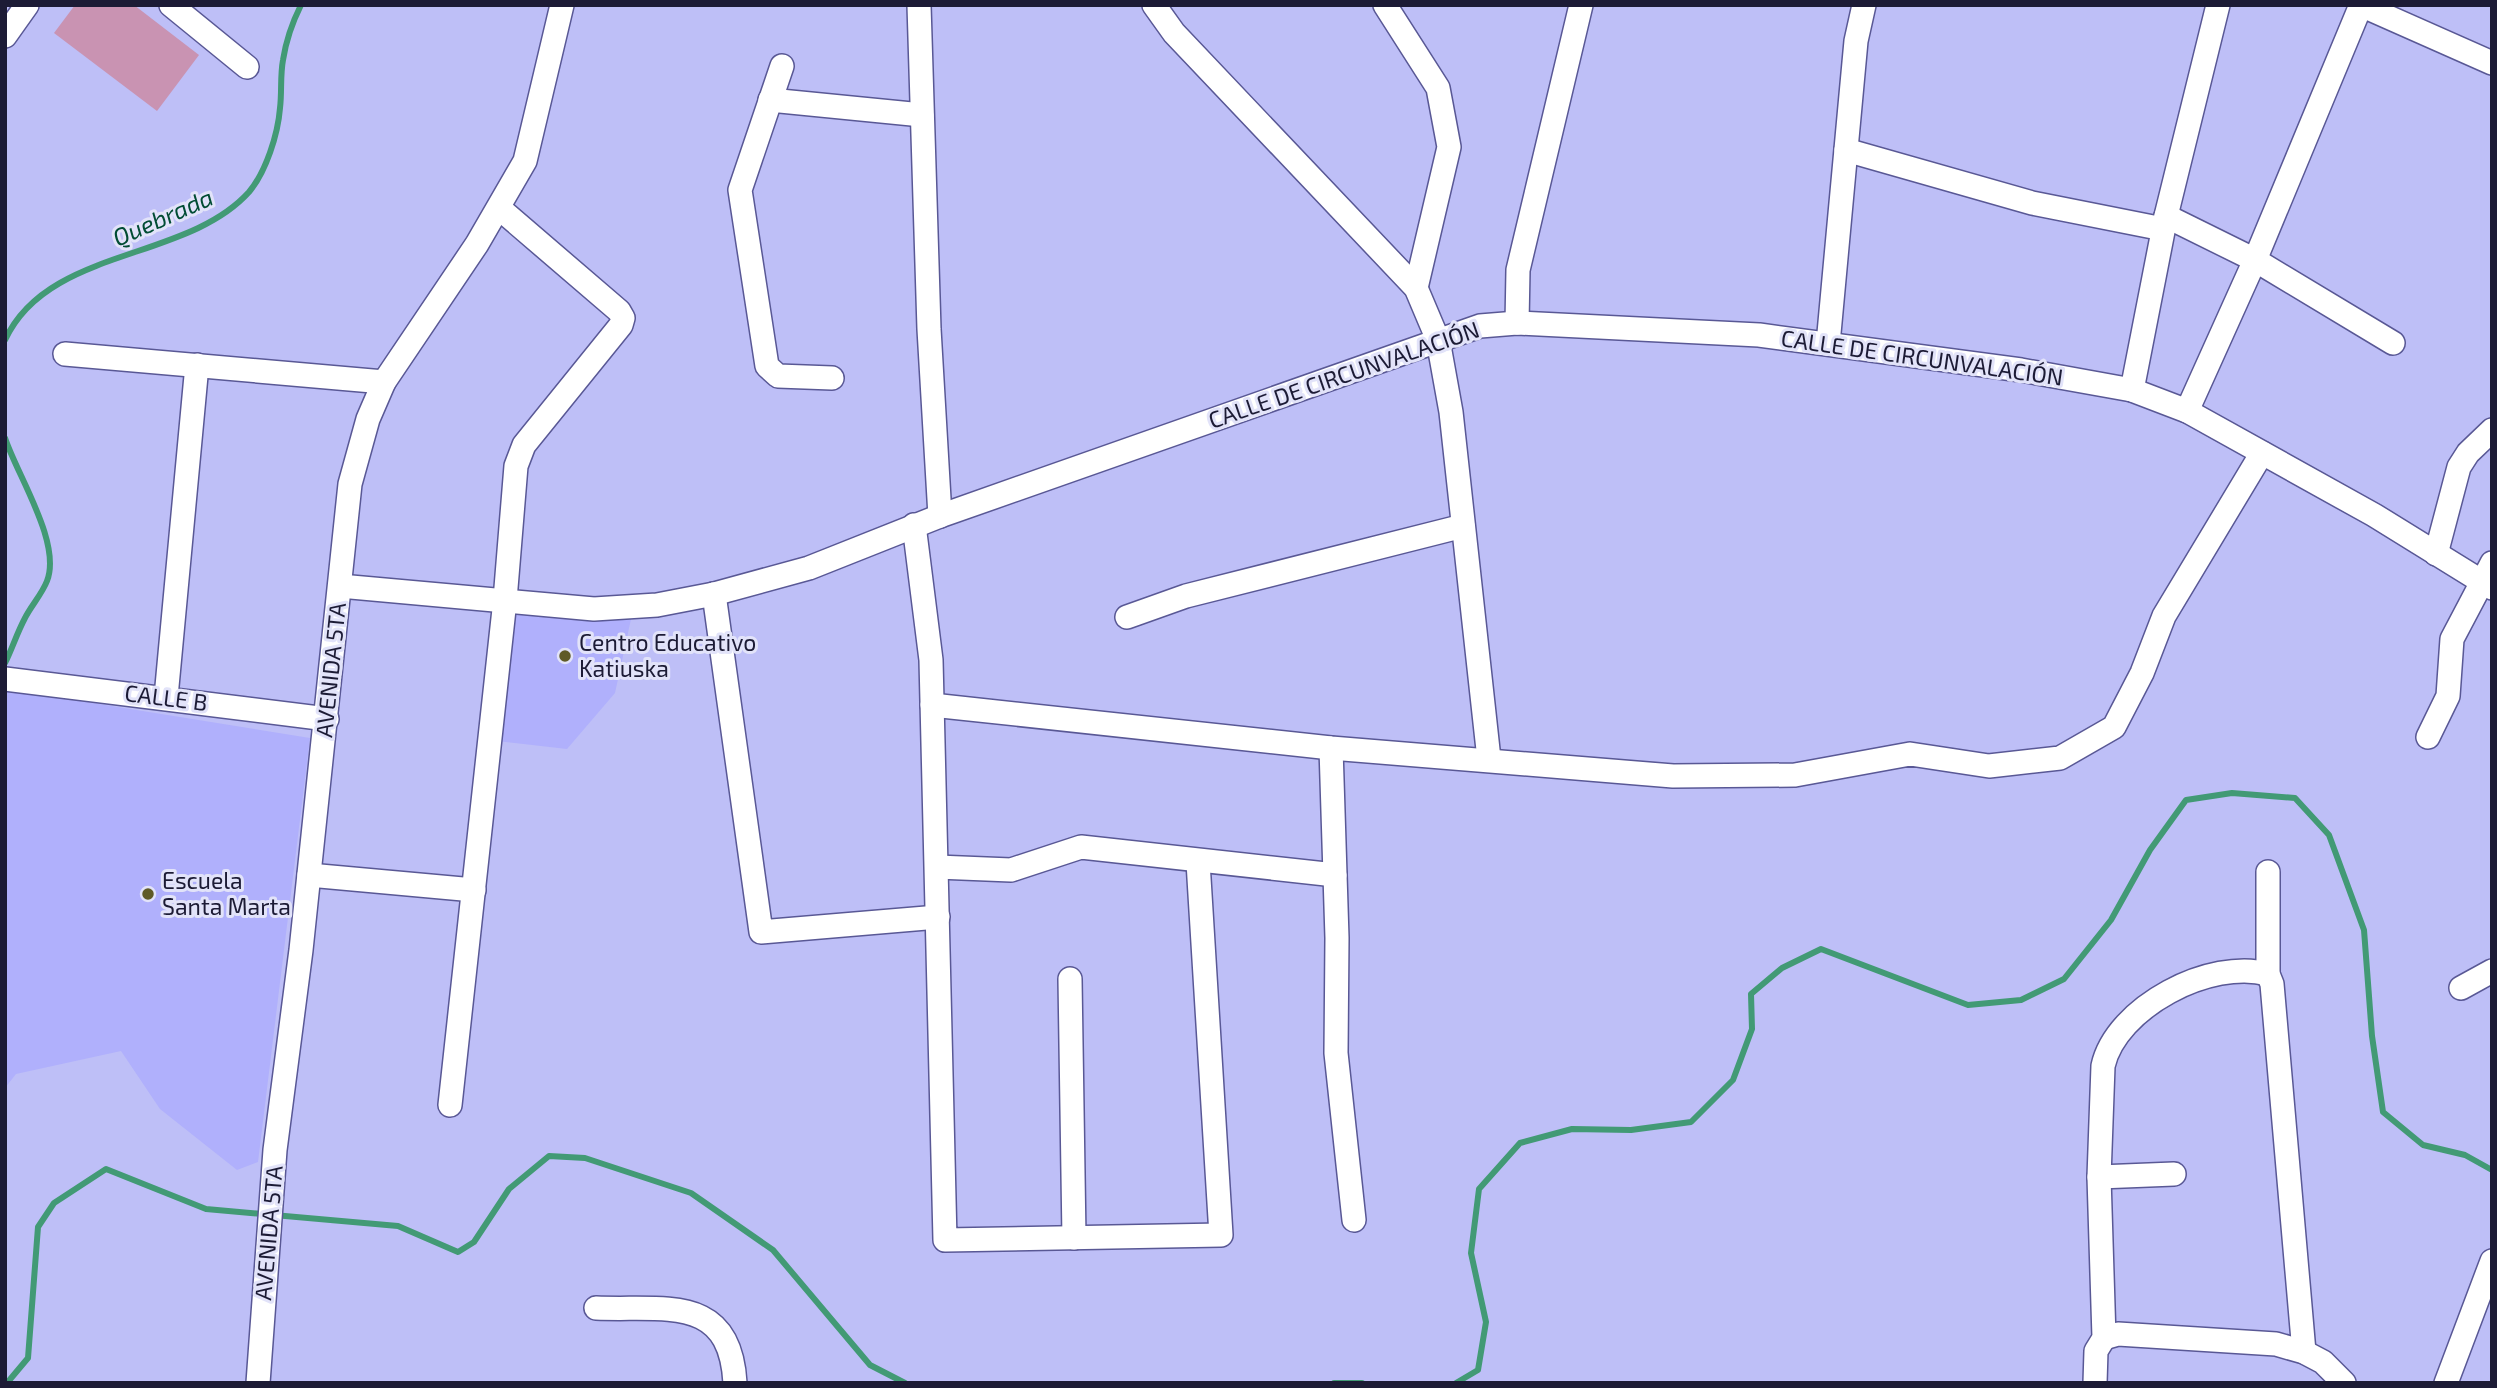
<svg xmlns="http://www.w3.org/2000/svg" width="2497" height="1388" font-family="'Exo 2',sans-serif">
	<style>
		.built { fill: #b0b0fc }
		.pitch { fill: #c993b2 }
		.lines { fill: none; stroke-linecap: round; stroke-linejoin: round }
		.stream { stroke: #429a75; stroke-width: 6 }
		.minor-casing { stroke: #595895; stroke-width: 26 }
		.minor { stroke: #fff; stroke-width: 23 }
		.poi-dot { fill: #5f5a26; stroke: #e2e3f9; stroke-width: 2.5 }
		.labels { text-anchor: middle; stroke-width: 6; stroke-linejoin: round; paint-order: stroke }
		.street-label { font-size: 23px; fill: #1c1b35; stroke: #e2e3f9 }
		.poi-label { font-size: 23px; fill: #1c1b35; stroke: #e2e3f9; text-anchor: start }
		.water-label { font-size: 24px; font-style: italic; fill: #014c34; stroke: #e2e3f9 }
	</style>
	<rect width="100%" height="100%" fill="#bebff7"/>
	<g class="built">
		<polygon points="512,610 631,619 615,693 567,749 496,741"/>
		<polygon points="6,689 310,738 258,1162 237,1170 160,1109 121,1051 16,1074 5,1088"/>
	</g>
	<polygon class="pitch" points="75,5 134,5 199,55 157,111 54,33"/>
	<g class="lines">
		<g class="stream">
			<path d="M5,340C48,247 186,262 249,192C266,172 278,134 280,108C282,92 280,76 283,60C286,41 292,23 301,5"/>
			<path d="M5,438C17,475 62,543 47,581C42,594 31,606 25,618C17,633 12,649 5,663"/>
			<polyline points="7,1383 28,1358 38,1227 54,1203 106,1169 206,1209 398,1226 458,1252 474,1242 509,1189 549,1156 585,1158 691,1193 773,1250 870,1365 905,1383"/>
			<polyline points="1334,1383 1362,1383"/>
			<polyline points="1456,1383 1478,1370 1486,1322 1471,1253 1479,1189 1520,1143 1572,1129 1631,1130 1691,1122 1733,1080 1752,1029 1751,994 1782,968 1821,949 1968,1005 2021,1000 2064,979 2111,920 2150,850 2186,800 2232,793 2295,798 2329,835 2364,930 2372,1036 2383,1112 2423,1145 2465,1155 2492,1170"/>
		</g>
		<defs>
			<g id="minor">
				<polyline points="171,5 247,67"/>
				<polyline points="919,5 929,329 940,516"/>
				<polyline points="1154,5 1174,33 1416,288 1438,340 1451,412 1489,759"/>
				<polyline points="1385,5 1438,88 1449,147 1416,288"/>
				<polyline points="2361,5 2492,63"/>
				<polyline points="5,36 27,5"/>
				<polyline points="782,66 740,190 767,366 778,376 832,378"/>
				<polyline points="770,100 922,115"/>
				<polyline points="1846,150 2032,203 2163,229"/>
				<polyline points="2166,216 2255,260 2393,343"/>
				<polyline points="1517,323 1518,270 1581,5"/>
				<polyline points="1828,344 1856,41 1864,5"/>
				<polyline points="65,354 384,382"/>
				<polyline points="2132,390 2166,216 2218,5"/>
				<polyline points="2187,411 2255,260 2361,5"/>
				<polyline points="914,525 931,660 945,1240 1221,1235 1198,862"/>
				<polyline points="2436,554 2459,467 2468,453 2492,430"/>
				<polyline points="340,586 594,609 657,605 714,594 809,568 940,516 1480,326 1517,323 1759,335 2021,370 2132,390 2187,411 2374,515 2492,588"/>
				<polyline points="714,594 761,932 938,917"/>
				<polyline points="1127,617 1186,596 1463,526"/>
				<polyline points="5,679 327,719"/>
				<polyline points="166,697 197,365"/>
				<polyline points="932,705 1331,748 1673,776 1795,775 1910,754 1989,766 2060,758 2114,727 2142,673 2164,616 2262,453"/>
				<polyline points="2428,737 2448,696 2452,639 2492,563"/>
				<polyline points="1331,748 1337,938 1336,1053 1354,1220"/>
				<polyline points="937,867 1011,870 1081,847 1335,875"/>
				<polyline points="2268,872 2268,974 2272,984 2304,1352"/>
				<polyline points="309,875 474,890"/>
				<polyline points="1070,979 1074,1238"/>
				<polyline points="2461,988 2492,971"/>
				<polyline points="450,1105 505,600 516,466 524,445 621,325 623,318 619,311 499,208"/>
				<polyline points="2099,1177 2174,1174"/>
				<path d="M596,1308C665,1311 730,1293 735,1383"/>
				<polyline points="2104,1338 2118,1334 2276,1344 2304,1352 2323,1362 2344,1383"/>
				<polyline points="258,1383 275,1150 301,950 350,484 368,419 384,382 477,244 525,161 562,5"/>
				<path d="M2095,1383L2096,1351L2104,1338L2099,1177L2103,1066C2116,1007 2211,958 2268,974"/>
				<polyline points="2446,1383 2492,1261"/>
			</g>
		</defs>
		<use href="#minor" class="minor-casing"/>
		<use href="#minor" class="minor"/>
	</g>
	<g class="poi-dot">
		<circle cx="565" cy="656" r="7"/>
		<circle cx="148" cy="894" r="7"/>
	</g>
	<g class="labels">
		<g class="street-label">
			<text transform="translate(1922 358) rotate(8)" y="8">CALLE DE CIRCUNVALACIÓN</text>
			<text transform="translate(1344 375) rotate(-19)" y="8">CALLE DE CIRCUNVALACIÓN</text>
			<text transform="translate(331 670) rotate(-84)" y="8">AVENIDA 5TA</text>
			<text transform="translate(166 698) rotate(7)" y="8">CALLE B</text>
			<text transform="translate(269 1233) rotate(-85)" y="8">AVENIDA 5TA</text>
		</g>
		<g class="poi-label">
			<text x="579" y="651">Centro Educativo<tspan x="579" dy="26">Katiuska</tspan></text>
			<text x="162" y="889">Escuela<tspan x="162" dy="26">Santa Marta</tspan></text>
		</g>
		<g class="water-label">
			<text transform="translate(163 218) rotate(-24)" y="8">Quebrada</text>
		</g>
	</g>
	<rect width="2497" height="1388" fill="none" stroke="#1c1b35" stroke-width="14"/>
</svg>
